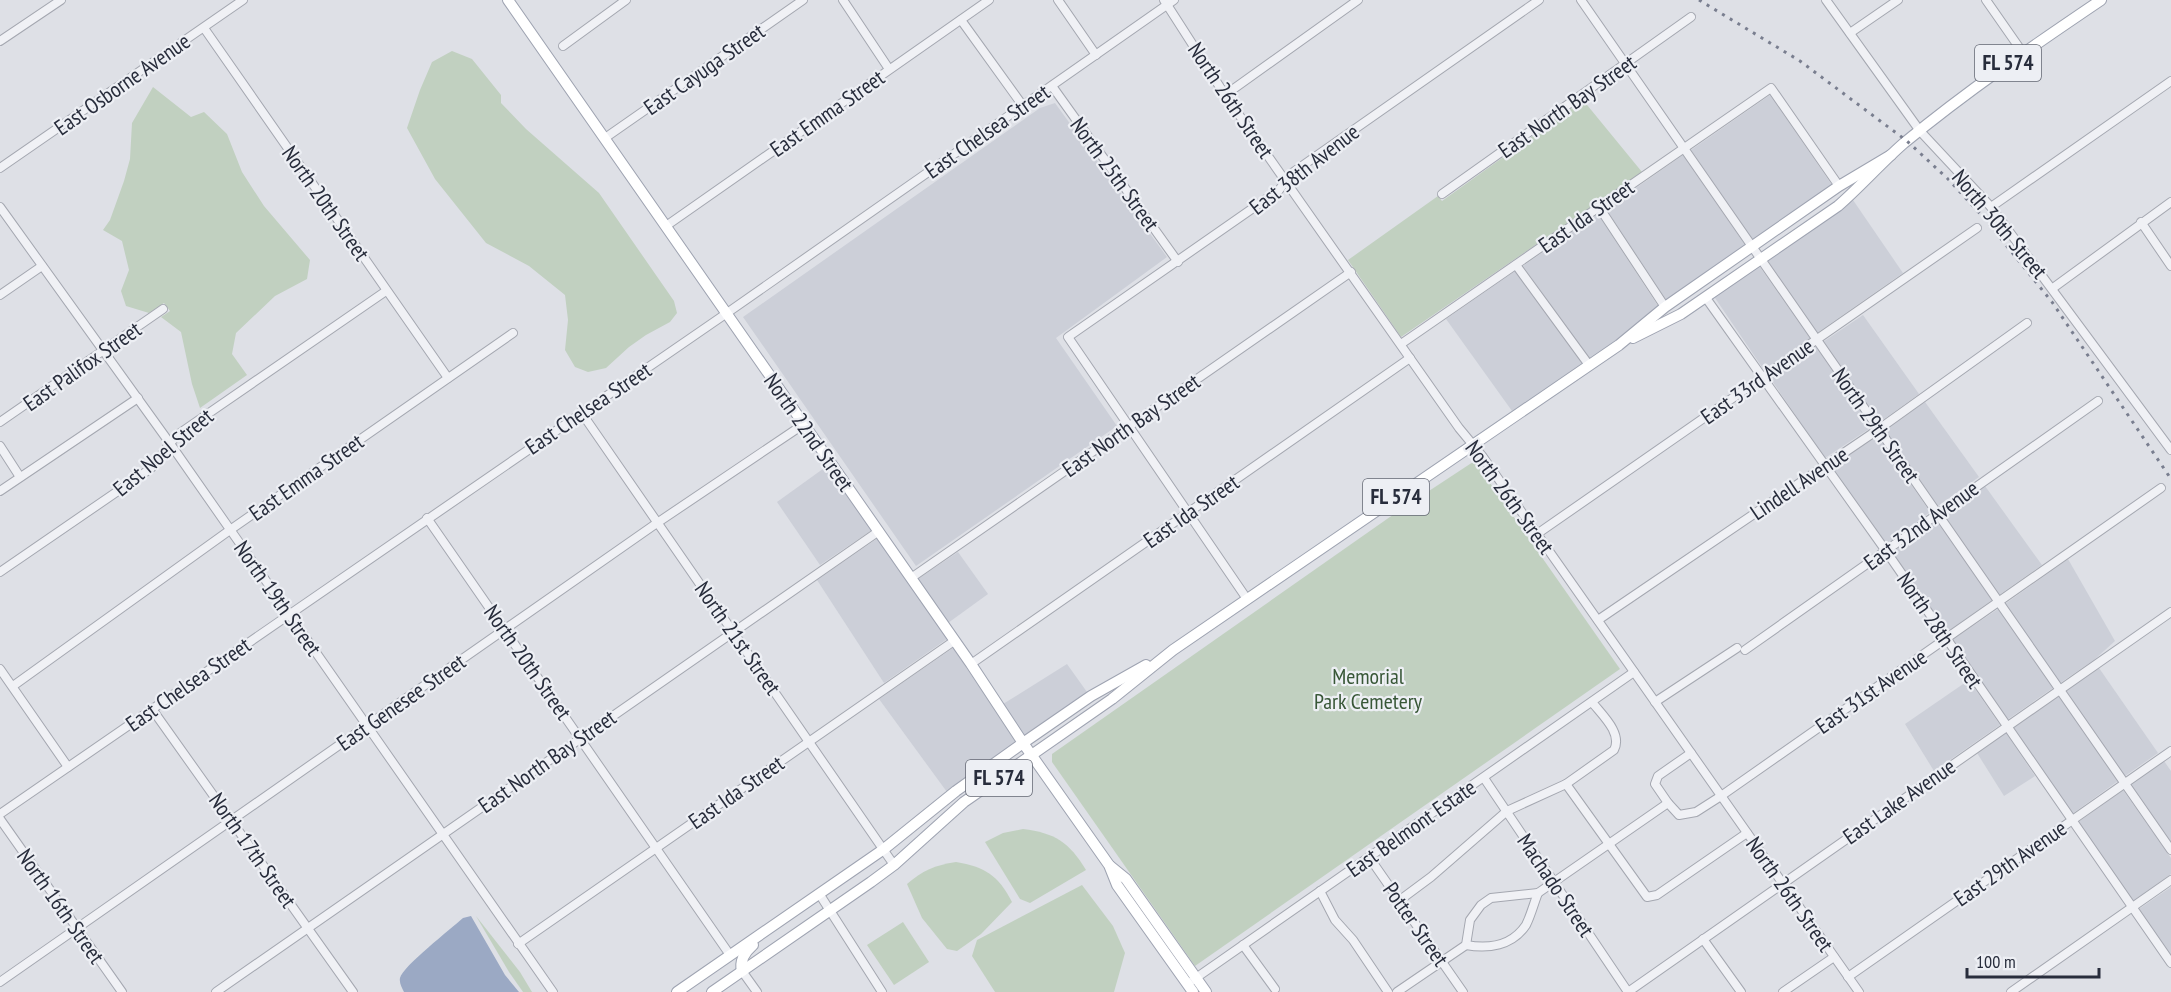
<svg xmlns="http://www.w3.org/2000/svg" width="2171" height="992" font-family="'PT Sans Narrow',sans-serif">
<rect width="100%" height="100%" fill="#dee0e6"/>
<!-- built -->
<g fill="#cccfd8">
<polygon points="1770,95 1832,185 1753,240 1691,150"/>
<polygon points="1055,103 1167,257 1056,338 1117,426 916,566 743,317 1040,108"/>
<polygon points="1683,155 1745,245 1666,300 1606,209"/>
<polygon points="1853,200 1903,273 1817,333 1768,261"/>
<polygon points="1598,214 1658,306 1616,340 1589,358 1523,266"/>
<polygon points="1760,267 1810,338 1764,370 1715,298"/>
<polygon points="1515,271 1582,363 1512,411 1446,319"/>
<polygon points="1863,315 1919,394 1880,422 1823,342"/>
<polygon points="1816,347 1872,427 1825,458 1770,378"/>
<polygon points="1925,402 1979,477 1938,506 1885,430"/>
<polygon points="1878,436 1930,512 1887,544 1831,467"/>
<polygon points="827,466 872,530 820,565 777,502"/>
<polygon points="1985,486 2042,565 1999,595 1944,515"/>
<polygon points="1936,520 1992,600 1947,632 1892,553"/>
<polygon points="878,538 947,639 884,683 817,580"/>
<polygon points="958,552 988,594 948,623 918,579"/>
<polygon points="2068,559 2115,641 2094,660 2060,683 2005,604"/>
<polygon points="1998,609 2053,688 2007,720 1952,640"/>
<polygon points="953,648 1016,741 947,792 879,699"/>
<polygon points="1067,664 1087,692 1023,736 1003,704"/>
<polygon points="2099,668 2158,753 2125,776 2066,691"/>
<polygon points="1969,680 2000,725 1934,771 1905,724"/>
<polygon points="2059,696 2118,781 2072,814 2013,728"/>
<polygon points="2006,733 2035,776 2004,796 1977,753"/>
<polygon points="2164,761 2171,771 2171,842 2131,784"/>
<polygon points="2123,790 2171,858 2171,874 2133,901 2078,822"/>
<polygon points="2171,887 2171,955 2139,909"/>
</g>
<!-- green -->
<g fill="#c1d0c0">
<polygon points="452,51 472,59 501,95 501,103 526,129 599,193 674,301 677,313 670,322 646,335 629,347 606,368 588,372 575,367 565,350 568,320 565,295 529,266 486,243 435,179 407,128 420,90 432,62"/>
<polygon points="153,87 191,117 204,112 227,134 242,172 264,206 310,260 307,279 275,296 236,333 232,354 247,375 200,408 192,384 181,332 161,317 170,311 164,303 149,313 126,306 121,291 129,270 122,241 103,230 110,220 124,181 130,159 132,123"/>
<polygon points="1583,100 1642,172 1401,337 1348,260 1438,196 1442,201"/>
<polygon points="1473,462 1476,463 1620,669 1195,966 1052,762 1052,754 1397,512"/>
<path d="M1023,829C1055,833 1069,842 1086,870L1030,903L1020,899L985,842L1003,833Z"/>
<path d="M956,862C985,867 998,875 1012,902L981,934L957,951L947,949L922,918L907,884C922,871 935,865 956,862Z"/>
<polygon points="1082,885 1113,926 1125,953 1114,992 995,992 972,956 977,940"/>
<polygon points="476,916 520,972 532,992 523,992 509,972"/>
<polygon points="903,922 929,962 894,985 867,945"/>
</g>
<!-- water -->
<path fill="#9ba9c4" d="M471,916L505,975L519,992H404C402,988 399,983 400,978C403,966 451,929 463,918Z"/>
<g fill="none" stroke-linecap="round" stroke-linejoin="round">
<!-- minor casing -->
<g stroke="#a4a7b0" stroke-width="10">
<g id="minor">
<polyline points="843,0 889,69"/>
<polyline points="1058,0 1096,55"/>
<polyline points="1164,0 1225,95 1459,428 1483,457 1859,992"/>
<polyline points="1581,0 2171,850"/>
<polyline points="1826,0 1920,131 1991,207 2171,450"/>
<polyline points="1986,0 2023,53"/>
<polyline points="961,20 1023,106"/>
<polyline points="204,28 448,378"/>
<polyline points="1850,33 1898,0"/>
<polyline points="0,41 61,0"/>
<polyline points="563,46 626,0"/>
<polyline points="1052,86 1178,262"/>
<polyline points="1225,95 1358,0"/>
<polyline points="605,138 803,0"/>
<polyline points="0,168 243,0"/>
<polyline points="1442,194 1691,17"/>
<polyline points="0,207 169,442 553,992"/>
<polyline points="1599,207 1665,307"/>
<polyline points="1991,207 2171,81"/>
<polyline points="2141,222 2171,266"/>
<polyline points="666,226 989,0"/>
<polyline points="1516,265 1589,365"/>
<polyline points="2053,288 2171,202"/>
<polyline points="0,295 42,266"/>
<polyline points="1706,298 1886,551 2171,963"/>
<polyline points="1401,344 1771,88 1839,186"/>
<polyline points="581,412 894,865"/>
<polyline points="0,422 163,309"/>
<polyline points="0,446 20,477"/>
<polyline points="0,491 138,398"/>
<polyline points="427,518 730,955"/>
<polyline points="1537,534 1977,228"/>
<path d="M0,572L150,469C162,458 167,443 180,433L386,291"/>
<polyline points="911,578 1351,272"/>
<polyline points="1247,599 1068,337 1279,190 1292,173 1539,0"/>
<polyline points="1598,620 1879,429 2027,323"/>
<polyline points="1745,650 2098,401"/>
<polyline points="971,664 1410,358"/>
<polyline points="0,669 68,767"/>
<polyline points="13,686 230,530 513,333"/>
<polyline points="1655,702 1737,648"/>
<polyline points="152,709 353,992"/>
<polyline points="1691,753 1658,776 1655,784 1668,803 1679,815 1696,812 1721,796 2161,488"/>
<polyline points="1484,778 1628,992"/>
<polyline points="1566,784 1647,897 1657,895 1747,833"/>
<polyline points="0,814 727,313 1174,0"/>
<polyline points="0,819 122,992"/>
<polyline points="1369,857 1463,992"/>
<polyline points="1320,891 1335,920 1353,940 1388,992"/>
<polyline points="820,895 882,992"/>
<path d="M1400,900L1431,877L1507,811L1566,784L1614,750C1623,733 1601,714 1592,702"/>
<polyline points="1703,939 1741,992"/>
<polyline points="518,944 954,641"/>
<polyline points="1243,945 1275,989"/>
<path d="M1466,945C1488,949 1512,946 1526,925C1531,915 1534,903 1538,893"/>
<polyline points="742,971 757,992"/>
<polyline points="1848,977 2171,751"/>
<polyline points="1193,980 1634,672"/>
<polyline points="0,982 657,523 804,424"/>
<polyline points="216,992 879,531"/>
<polyline points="1397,992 1466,945 1470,920 1481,905 1491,898 1538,893 1668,803"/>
<polyline points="1628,992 2171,612"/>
<polyline points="1783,992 1834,957"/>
<polyline points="2011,992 2171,880"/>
</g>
</g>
<!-- major casing -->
<g stroke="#9ea3b1" stroke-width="12">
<g id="major">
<polyline points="508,0 971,664 1023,743 1109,865 1117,885 1193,992"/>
<path d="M1633,338L1681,314L1838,206C1861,186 1881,163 1904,143C1967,91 2033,46 2101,0"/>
<polyline points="1110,866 1126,879 1206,992"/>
<path d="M742,971C739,960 745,952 753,945"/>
<polyline points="677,992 884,849 956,791 1023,743 1091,696 1146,665"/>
<polyline points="712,992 871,882 894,865 964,802 1112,699 1173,650 1619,345 1665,307 1839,186 1891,155"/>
</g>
</g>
<!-- minor -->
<use href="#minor" stroke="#f0f1f5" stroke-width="8"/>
<!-- major -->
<use href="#major" stroke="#fff" stroke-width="10"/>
<!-- rail -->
<polyline stroke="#797e8f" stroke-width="3" stroke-dasharray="3 6" stroke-linecap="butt" points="1699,0 1800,61 1907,141 1948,179 1985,219 2052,302 2171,479"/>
</g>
<g text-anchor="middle" stroke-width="4.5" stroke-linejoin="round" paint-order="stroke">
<!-- shield labels -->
<g fill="#edeff4" stroke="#636773" stroke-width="1.5">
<rect x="1975" y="45" width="66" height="36" rx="4.5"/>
<rect x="1363" y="479" width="66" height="36" rx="4.5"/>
<rect x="966" y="760" width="66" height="36" rx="4.5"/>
</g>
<g font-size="21" font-weight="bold" fill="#282d3c">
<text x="2008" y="70">FL 574</text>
<text x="1396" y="504">FL 574</text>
<text x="999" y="785">FL 574</text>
</g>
<!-- street labels -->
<g font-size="22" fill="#282d3c" stroke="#edeff4">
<text transform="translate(704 69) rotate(-35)" y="8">East Cayuga Street</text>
<text transform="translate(122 84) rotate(-35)" y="8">East Osborne Avenue</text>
<text transform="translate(1231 100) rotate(56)" y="8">North 26th Street</text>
<text transform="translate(1567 106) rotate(-35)" y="8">East North Bay Street</text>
<text transform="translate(827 113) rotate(-35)" y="8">East Emma Street</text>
<text transform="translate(987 131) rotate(-35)" y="8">East Chelsea Street</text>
<text transform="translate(1304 169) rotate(-38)" y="8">East 38th Avenue</text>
<text transform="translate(1115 174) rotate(54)" y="8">North 25th Street</text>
<text transform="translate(326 203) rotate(55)" y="8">North 20th Street</text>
<text transform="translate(1586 216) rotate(-35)" y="8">East Ida Street</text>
<text transform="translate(2000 224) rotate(50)" y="8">North 30th Street</text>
<text transform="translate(82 366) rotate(-35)" y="8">East Palifox Street</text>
<text transform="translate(1757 381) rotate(-35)" y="8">East 33rd Avenue</text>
<text transform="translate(588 408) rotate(-34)" y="8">East Chelsea Street</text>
<text transform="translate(1131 425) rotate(-35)" y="8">East North Bay Street</text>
<text transform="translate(1876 425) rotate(55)" y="8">North 29th Street</text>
<text transform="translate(809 432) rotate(55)" y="8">North 22nd Street</text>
<text transform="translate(163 452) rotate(-40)" y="8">East Noel Street</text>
<text transform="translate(306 477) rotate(-35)" y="8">East Emma Street</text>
<text transform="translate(1799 483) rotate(-34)" y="8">Lindell Avenue</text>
<text transform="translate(1510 497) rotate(54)" y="8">North 26th Street</text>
<text transform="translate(1191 511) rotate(-35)" y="8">East Ida Street</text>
<text transform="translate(1921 525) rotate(-36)" y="8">East 32nd Avenue</text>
<text transform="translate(278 598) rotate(55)" y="8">North 19th Street</text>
<text transform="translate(1940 630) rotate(56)" y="8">North 28th Street</text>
<text transform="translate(738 638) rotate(55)" y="8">North 21st Street</text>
<text transform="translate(528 662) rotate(55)" y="8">North 20th Street</text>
<text transform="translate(188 684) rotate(-35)" y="8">East Chelsea Street</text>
<text transform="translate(1871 691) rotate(-35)" y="8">East 31st Avenue</text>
<text transform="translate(401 702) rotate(-35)" y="8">East Genesee Street</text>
<text transform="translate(547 761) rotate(-35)" y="8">East North Bay Street</text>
<text transform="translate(736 792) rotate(-35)" y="8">East Ida Street</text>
<text transform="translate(1899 801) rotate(-35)" y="8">East Lake Avenue</text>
<text transform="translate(1411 828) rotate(-35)" y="8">East Belmont Estate</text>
<text transform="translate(253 850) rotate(55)" y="8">North 17th Street</text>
<text transform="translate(2010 863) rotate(-35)" y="8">East 29th Avenue</text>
<text transform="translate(1556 885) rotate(56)" y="8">Machado Street</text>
<text transform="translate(1790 894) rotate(55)" y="8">North 26th Street</text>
<text transform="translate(61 906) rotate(55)" y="8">North 16th Street</text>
<text transform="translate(1416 924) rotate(55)" y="8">Potter Street</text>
</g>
<!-- park labels -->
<g font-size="22" fill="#385737" stroke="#edeff4">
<text x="1368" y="684">Memorial<tspan x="1368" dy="25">Park Cemetery</tspan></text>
</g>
</g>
<!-- scale -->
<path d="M1967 968v9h132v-9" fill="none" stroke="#282d3c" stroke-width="3"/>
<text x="1976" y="968" font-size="18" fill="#282d3c" stroke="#edeff4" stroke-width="4.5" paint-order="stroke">100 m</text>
</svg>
